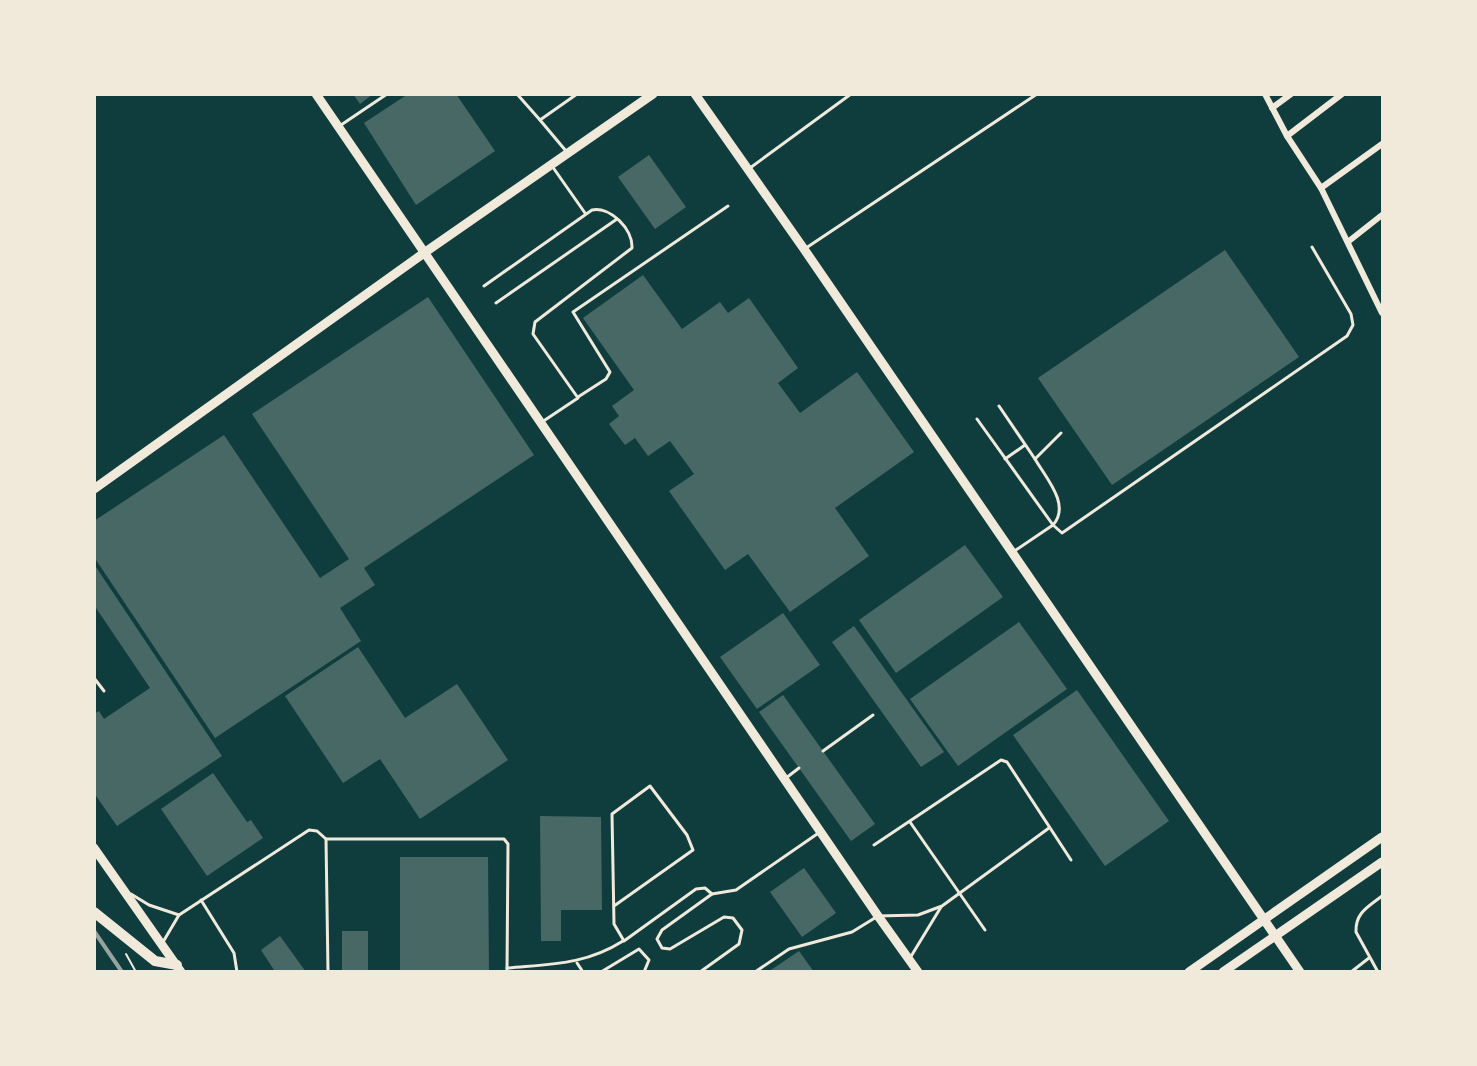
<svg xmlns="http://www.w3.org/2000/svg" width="1477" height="1066" font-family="'DM Sans',sans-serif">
<rect width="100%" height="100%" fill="#0f3d3e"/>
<!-- building -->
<g fill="#486865">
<polygon points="353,94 373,94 360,104"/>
<polygon points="408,94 456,94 495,151 416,205 364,123"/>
<polygon points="649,155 686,207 655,229 618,177"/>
<polygon points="1225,250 1299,357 1112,485 1038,378"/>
<polygon points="643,275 682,329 720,302 728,313 749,298 798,368 778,383 800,413 857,372 914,452 835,508 869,556 790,612 748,554 725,570 669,491 694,474 670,441 648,456 635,438 625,445 609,424 619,416 612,406 634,390 583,318"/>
<polygon points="428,297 534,455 364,568 375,585 340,608 361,641 215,738 94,557 94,521 224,435 320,578 349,559 252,414"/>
<polygon points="965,545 1003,597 896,673 859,620"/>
<polygon points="94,564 222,756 117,826 94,793 94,714 99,711 104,719 150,688 94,605"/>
<polygon points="783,613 820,665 757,709 720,657"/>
<polygon points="1019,622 1067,689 958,766 910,699"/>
<polygon points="854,626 944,752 921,767 832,642"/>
<polygon points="358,647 405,718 457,684 508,760 420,819 380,759 343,783 285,696"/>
<polygon points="1077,690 1169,821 1105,866 1013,735"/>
<polygon points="783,695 875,824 851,841 759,712"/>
<polygon points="213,773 247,822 251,820 263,838 207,876 161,809"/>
<polygon points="540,816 601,817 602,910 561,910 561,941 541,941"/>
<polygon points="400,857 488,857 489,972 400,972"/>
<polygon points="804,868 836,913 802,937 770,892"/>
<rect x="342" y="931" width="26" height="41"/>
<polygon points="280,936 306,972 272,972 274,970 261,950"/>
<polygon points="799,951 814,972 768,972"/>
</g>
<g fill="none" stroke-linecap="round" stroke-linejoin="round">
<!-- path -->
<polyline stroke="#f1e9da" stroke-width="2" points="126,954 136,972"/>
<!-- service -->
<g stroke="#f1e9da" stroke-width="3">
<polyline points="517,94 540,120 577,94"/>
<polyline points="540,120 566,151"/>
<polyline points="341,125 387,94"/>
<polyline points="552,166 585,213"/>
<polyline points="750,168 851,94"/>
<polyline points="806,248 1037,94"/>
<path d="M484,286L592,210C610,206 633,229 632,248L535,322L533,334L578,398L542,422"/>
<polyline points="496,303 617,219"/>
<polyline points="578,397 606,379 610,372 573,312 728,206"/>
<polyline points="999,406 1035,459"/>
<polyline points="977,419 1053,525 1013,552"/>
<path d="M1061,433L1035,459C1046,478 1071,505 1053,525L1062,533L1347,336L1353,325L1351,314L1312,247"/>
<polyline points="1005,459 1025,445"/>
<polyline points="94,678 104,691"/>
<polyline points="823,751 873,715"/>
<polyline points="786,778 799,768"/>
<polyline points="910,822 985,930"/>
<polyline points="326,839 328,972"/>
<polyline points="874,845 1001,760 1007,762 1071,860"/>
<polyline points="131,894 149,905 179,915"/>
<polyline points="712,894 736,890 820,832"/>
<polyline points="201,900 234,953 237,972"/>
<polyline points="614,906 693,850 687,835 650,786 612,814 614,924 624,941 696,889 705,888 712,894 662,930 657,939 662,948 670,949 724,917 733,918 742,930 739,944 700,972"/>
<polyline points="163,942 179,915 309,830 317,831 326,839 504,839 508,844 507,972"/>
<polyline points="910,958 941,907"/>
<polyline points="577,963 583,972"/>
<path d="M507,968C551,964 585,965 623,941"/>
<polyline points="601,972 639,949 649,960 644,972"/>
<polyline points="755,972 789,949 852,932 878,916 918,915 942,906 1049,828"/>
<polyline points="1351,972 1369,958"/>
<path d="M1378,972L1356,932C1355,913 1368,907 1382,896"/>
</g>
<!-- minor -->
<g stroke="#f1e9da" stroke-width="6">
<polyline points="1265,94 1287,136 1321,188 1382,313"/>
<polyline points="1272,108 1291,94"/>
<polyline points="1287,136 1342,94"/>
<polyline points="1321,188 1382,144"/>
<polyline points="1349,241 1382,215"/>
</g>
<!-- secondary -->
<g stroke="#f1e9da" stroke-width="9">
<polyline points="316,94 878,916 918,972"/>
<polyline points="695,94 804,249 1300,972"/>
<polyline points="94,489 424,253 653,94"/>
<polyline points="94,848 181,972"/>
<polyline points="1189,972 1382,837"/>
<polyline points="1223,972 1382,862"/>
</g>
<!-- trunk -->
<polyline stroke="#f1e9da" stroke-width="10" points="94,912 155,961 177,965"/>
<!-- rail -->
<polyline stroke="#97a49c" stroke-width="4" points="94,931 122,972"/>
</g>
<!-- border -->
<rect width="1477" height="1066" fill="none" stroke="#f1e9da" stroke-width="192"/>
</svg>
